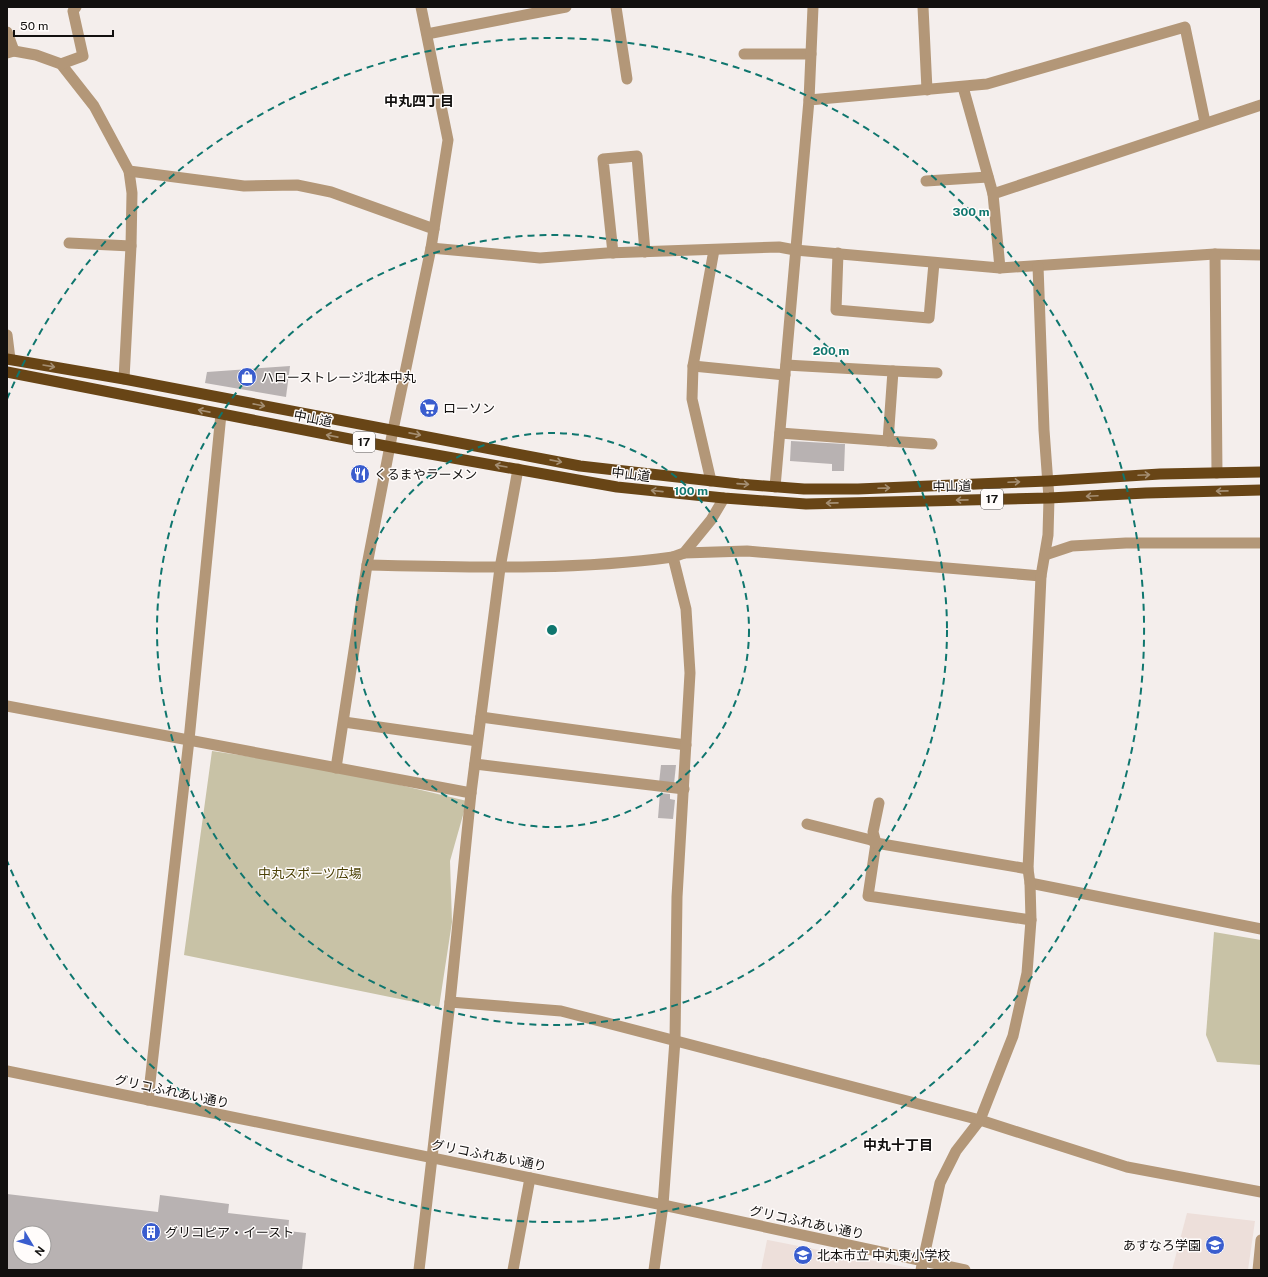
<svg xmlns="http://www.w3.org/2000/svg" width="1268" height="1277" font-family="'Public Sans','Noto Sans JP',sans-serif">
<rect width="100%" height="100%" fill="#f4eeec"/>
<!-- built -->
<g fill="#eddfda">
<polygon points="1187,1213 1255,1221 1248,1270 1172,1270"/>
<polygon points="767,1240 768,1240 915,1269 761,1270"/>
</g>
<!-- green -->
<g fill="#c8c2a6">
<polygon points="212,751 329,768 467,801 450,861 452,922 439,1007 184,955"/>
<polygon points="1214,932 1261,940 1261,1065 1217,1062 1206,1035"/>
</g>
<!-- building -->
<g fill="#b8b2b2" fill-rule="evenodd">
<polygon points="290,366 286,397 205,383 207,372"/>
<polygon points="791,441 845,444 844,471 832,471 832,464 790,461"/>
<polygon points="661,765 676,765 674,784 659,783"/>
<polygon points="660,793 670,794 670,799 675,800 673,819 658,818"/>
<path d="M7,1194L158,1212L160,1195L229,1204L228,1213L289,1220L288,1231L306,1233L302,1270H7ZM20,1233H44V1257H20Z"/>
</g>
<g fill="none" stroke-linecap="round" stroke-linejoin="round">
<!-- minor -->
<g stroke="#b39778" stroke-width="11">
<polyline points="616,7 627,79"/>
<polyline points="923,7 927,90"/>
<polyline points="7,32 14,51"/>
<polyline points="427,34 566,7"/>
<polyline points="7,53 14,51 36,55 61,64 94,106 129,171 132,193 131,246 124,379"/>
<polyline points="744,54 811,54"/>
<polyline points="61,64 83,56 73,11 76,7"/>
<polyline points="963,87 993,194"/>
<polyline points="809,100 813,7"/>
<polyline points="129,171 244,186 297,185 331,192 434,229"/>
<polyline points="926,181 988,177"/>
<polyline points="69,243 131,246"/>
<polyline points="431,248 540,258 607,253 779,247 795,250 1000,268 1215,254 1261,255"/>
<polyline points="613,253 603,159 637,156 645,252"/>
<polyline points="838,253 836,310 929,318 934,263"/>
<polyline points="1215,254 1217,473"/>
<polyline points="1000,268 993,194 1261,105"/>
<polyline points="7,335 10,359"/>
<polyline points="693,366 785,375"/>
<polyline points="893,371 937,373"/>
<polyline points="780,433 888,441 893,371 786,365"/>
<polyline points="888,441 932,444"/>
<polyline points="711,481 692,399 693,366 714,250"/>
<polyline points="775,487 809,100 987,84 1185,27 1205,122"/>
<polyline points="684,553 747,551 1041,576 1048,535 1049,498 1044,430 1038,266"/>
<polyline points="1045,555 1072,546 1126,543 1261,543"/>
<path d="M367,565C469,567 572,571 673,557"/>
<polyline points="7,706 471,793"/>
<polyline points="481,717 686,745"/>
<polyline points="344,722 477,741"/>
<polyline points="475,764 684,789"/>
<polyline points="336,768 367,565 393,430"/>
<polyline points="879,803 873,832 876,843 868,896 1031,920"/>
<polyline points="807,824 871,840 876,843 1028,869"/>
<polyline points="1030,883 1261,929"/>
<polyline points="450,1002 561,1011 980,1120 1127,1167 1261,1192"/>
<polyline points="148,1100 189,740 221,414"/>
<polyline points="419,1270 450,1002 471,793 500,568 518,469"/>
<polyline points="513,1270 530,1178"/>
<polyline points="654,1270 663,1205 675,1040 677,897 690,673 686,609 673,557 684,553 711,520 724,498"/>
<polyline points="921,1270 940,1183 956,1151 980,1120 1013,1036 1027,973 1031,920 1030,883 1028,869 1041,576"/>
</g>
<!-- tertiary -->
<g stroke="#b39778" stroke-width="11">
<polyline points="393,430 431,248 448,140 421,7"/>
<polyline points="7,1071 663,1205 965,1270"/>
<polyline points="1258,1270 1261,1240"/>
</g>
<!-- trunk -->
<g stroke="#684516" stroke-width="11">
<polyline points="7,359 124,379 580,466 739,484 804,489 858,489 1048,481 1160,474 1261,472"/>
<polyline points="7,372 391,447 617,487 724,498 806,504 1049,498 1146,493 1261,490"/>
</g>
</g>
<!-- one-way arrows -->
<defs><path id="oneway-shaft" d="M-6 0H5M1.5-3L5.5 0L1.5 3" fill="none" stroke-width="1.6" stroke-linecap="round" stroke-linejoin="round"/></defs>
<g stroke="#a48e72">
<use href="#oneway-shaft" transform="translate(49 366) rotate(10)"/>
<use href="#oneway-shaft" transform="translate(259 405) rotate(11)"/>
<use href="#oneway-shaft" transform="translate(204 411) rotate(-169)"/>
<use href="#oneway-shaft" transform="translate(415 434) rotate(11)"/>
<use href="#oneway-shaft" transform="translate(332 436) rotate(-169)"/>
<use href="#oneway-shaft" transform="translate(556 461) rotate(11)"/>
<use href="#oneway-shaft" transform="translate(501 466) rotate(-170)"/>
<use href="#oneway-shaft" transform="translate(1144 475) rotate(-3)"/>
<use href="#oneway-shaft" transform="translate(1014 482) rotate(-2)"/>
<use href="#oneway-shaft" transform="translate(743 484) rotate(4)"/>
<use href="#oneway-shaft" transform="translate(884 488) rotate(-2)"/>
<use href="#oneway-shaft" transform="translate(657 491) rotate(-174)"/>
<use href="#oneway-shaft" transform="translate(1222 491) rotate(179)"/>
<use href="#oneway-shaft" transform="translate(1092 496) rotate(177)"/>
<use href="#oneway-shaft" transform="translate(962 500) rotate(179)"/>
<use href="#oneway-shaft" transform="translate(832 503) rotate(179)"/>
</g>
<!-- distance rings -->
<g fill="none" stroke="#0f766e" stroke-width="2" stroke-dasharray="7 5">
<circle cx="552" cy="630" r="197"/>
<circle cx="552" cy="630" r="395"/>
<path d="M7 399A592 592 0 1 1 7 861"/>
</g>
<!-- icons -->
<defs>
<g id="shop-disc" transform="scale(1)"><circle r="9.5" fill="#3a5dce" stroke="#fffcfb"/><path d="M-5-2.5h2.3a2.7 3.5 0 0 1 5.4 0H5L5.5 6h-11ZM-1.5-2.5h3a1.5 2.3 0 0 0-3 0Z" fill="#fff"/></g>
<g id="supermarket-disc" transform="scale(1)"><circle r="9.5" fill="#3a5dce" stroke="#fffcfb"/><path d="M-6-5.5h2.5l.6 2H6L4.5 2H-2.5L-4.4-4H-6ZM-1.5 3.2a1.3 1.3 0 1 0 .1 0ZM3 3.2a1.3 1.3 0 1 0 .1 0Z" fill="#fff"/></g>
<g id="restaurant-disc" transform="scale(1)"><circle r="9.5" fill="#3a5dce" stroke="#fffcfb"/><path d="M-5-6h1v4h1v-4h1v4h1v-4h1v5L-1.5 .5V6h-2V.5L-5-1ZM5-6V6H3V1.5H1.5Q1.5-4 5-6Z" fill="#fff"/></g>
<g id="building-disc" transform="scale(1)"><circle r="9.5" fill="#3a5dce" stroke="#fffcfb"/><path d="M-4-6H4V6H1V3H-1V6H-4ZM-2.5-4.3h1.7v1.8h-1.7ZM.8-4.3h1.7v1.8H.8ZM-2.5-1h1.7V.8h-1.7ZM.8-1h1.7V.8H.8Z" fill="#fff"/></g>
<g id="school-disc" transform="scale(1)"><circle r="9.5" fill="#3a5dce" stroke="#fffcfb"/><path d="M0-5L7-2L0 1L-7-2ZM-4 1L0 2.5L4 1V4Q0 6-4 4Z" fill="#fff"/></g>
</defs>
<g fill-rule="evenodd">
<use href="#shop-disc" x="247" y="377"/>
<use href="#supermarket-disc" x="429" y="408"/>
<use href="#restaurant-disc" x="360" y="474"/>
<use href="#building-disc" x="151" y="1232"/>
<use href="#school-disc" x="1215" y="1245"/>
<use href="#school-disc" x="803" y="1255"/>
</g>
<g text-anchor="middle" stroke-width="3" stroke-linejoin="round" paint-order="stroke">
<!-- shield labels -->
<g fill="#fffcfb" stroke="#595756" stroke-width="1">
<rect x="353" y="432" width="22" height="20" rx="3"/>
<rect x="981" y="489" width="22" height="20" rx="3"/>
</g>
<g font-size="12" font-weight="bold" fill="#12100f">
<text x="364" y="446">17</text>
<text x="992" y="503">17</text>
</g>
<!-- poi labels -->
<g font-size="13" fill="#12100f" stroke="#fffcfb" text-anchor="start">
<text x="261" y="382">ハローストレージ北本中丸</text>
<text x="443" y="413">ローソン</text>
<text x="374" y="479">くるまやラーメン</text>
<text x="165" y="1237">グリコピア・イースト</text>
<text x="1201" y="1250" text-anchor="end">あすなろ学園</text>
<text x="817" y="1260">北本市立 中丸東小学校</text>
</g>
<!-- street labels -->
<g font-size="13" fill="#12100f" stroke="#fffcfb">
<text transform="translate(313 418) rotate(11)" y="5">中山道</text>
<text transform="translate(631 474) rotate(7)" y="5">中山道</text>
<text transform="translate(952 486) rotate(-1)" y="5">中山道</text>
<text transform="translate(172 1091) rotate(12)" y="5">グリコふれあい通り</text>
<text transform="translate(489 1155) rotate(11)" y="5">グリコふれあい通り</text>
<text transform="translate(807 1222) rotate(12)" y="5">グリコふれあい通り</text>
</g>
<!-- park labels -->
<g font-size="13" fill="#4c4106" stroke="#fffcfb">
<text x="310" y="878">中丸スポーツ広場</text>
</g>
<!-- neighbourhood labels -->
<g font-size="14" font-weight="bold" fill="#12100f" stroke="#fffcfb">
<text x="419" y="106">中丸四丁目</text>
<text x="898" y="1150">中丸十丁目</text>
</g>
</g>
<circle cx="552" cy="630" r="6" fill="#0f766e" stroke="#fffcfb" stroke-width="2"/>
<g font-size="12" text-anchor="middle" font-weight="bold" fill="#0f766e" stroke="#fffcfb" stroke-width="3" stroke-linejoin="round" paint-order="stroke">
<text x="971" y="216">300 m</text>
<text x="831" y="355">200 m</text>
<text x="691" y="495">100 m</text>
</g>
<!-- border -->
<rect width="1268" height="1277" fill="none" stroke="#12100f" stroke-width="16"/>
<!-- north arrow -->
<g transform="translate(32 1245) rotate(128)"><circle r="19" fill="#fffcfb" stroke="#a09e9d"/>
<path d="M0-3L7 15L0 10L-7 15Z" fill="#3a5dce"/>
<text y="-6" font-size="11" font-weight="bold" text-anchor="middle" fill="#12100f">N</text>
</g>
<!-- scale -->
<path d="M14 30v6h99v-6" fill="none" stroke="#12100f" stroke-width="2"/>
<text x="20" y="30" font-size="12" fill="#12100f" stroke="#fffcfb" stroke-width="3" paint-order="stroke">50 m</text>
</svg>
